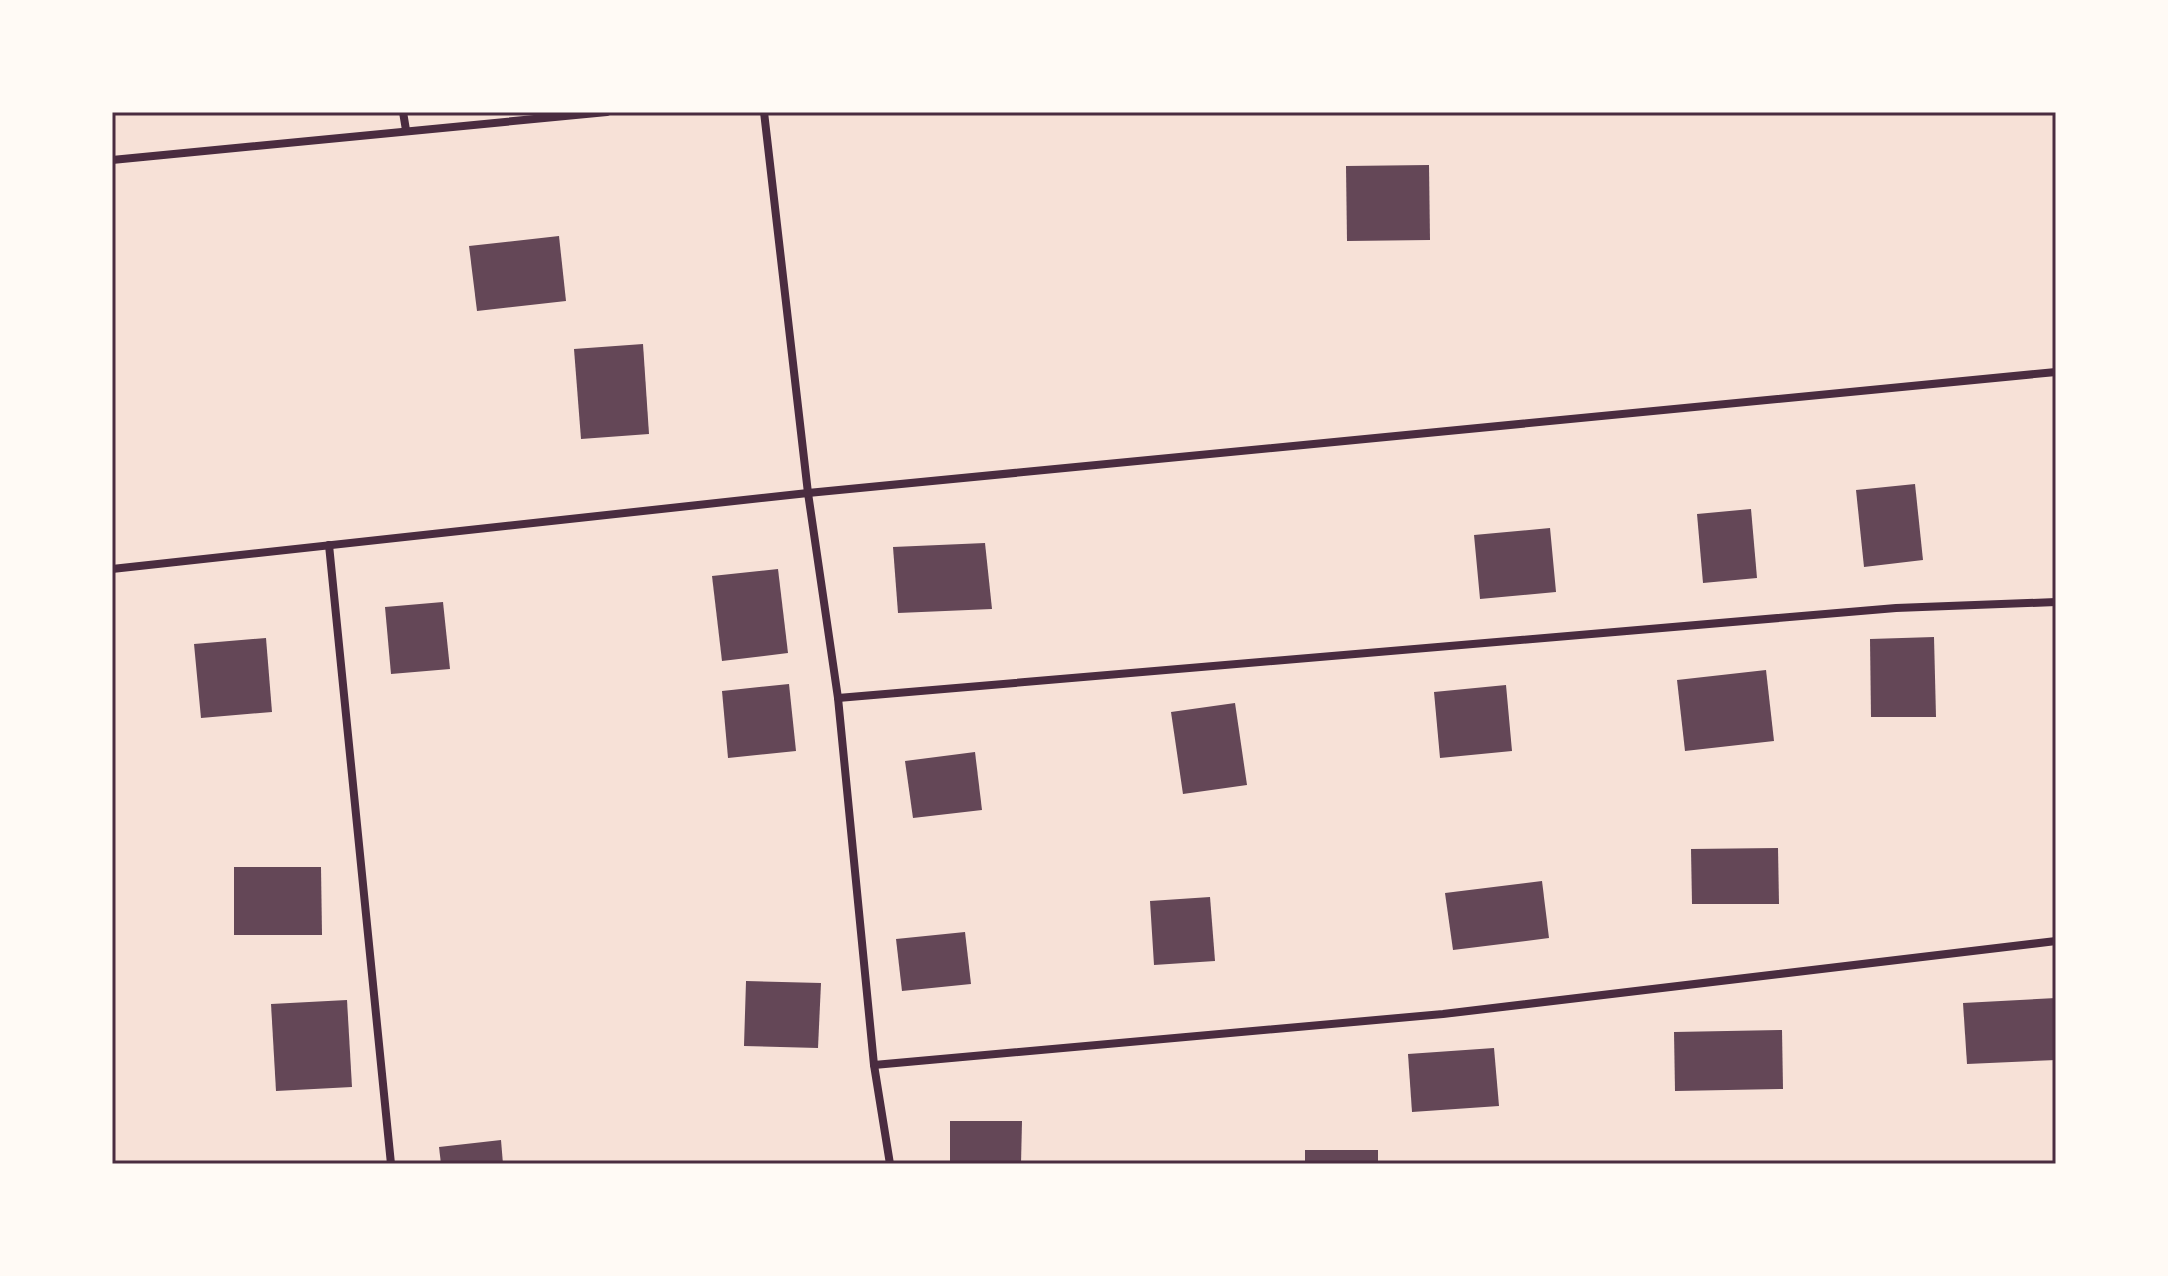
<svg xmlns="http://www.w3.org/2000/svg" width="2168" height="1276" font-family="'Noto Sans',sans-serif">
<rect width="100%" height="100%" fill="#f7e1d7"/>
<!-- building -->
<g fill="#644757">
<polygon points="1429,165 1430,240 1347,241 1346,166"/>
<polygon points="559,236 566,301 477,311 469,246"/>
<polygon points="643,344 649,434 581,439 574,349"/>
<polygon points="1915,484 1923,560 1864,567 1856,490"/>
<polygon points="1751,509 1757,578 1703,583 1697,514"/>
<polygon points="1550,528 1556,592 1480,599 1474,535"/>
<polygon points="985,543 992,609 898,613 893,547"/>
<polygon points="778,569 788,653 722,661 712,576"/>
<polygon points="443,602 450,669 391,674 385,607"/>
<polygon points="1934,637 1936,717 1871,717 1870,639"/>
<polygon points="266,638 272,712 201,718 194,644"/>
<polygon points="1766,670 1774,741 1685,751 1677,680"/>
<polygon points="789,684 796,751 728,758 722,691"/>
<polygon points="1506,685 1512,751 1440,758 1434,692"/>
<polygon points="1235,703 1247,785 1183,794 1171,712"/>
<polygon points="975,752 982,810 913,818 905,761"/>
<polygon points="1778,848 1779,904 1692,904 1691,849"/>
<polygon points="234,867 321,867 322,935 234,935"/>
<polygon points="1542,881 1549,938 1453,950 1445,893"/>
<polygon points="1210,897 1215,961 1154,965 1150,901"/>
<polygon points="965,932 971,984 902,991 896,939"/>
<polygon points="746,981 821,983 818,1048 744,1046"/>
<polygon points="2056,998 2056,1060 1967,1064 1963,1003"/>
<polygon points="347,1000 352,1087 276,1091 271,1004"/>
<polygon points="1782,1030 1783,1089 1675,1091 1674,1032"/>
<polygon points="1494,1048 1499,1106 1412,1112 1408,1054"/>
<polygon points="950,1121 1022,1121 1021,1164 950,1164"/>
<polygon points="501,1140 503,1164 441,1164 439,1147"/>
<rect x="1305" y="1150" width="73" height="14"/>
</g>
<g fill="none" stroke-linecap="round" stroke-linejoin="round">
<!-- minor -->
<g stroke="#4a2c40" stroke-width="8">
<polyline points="403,112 406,130"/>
<polyline points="764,112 808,493 838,698 874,1065 890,1164"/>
<polyline points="112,160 607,112"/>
<polyline points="329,545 391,1164"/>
<polyline points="112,569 808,493 2056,372"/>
<polyline points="838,698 1896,608 2056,602"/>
<polyline points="874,1065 1443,1014 2056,941"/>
</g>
</g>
<!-- border -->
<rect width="2168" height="1276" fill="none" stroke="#fffaf5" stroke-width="228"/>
<rect x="114" y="114" width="1940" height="1048" fill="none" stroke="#4a2c40" stroke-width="3"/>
</svg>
